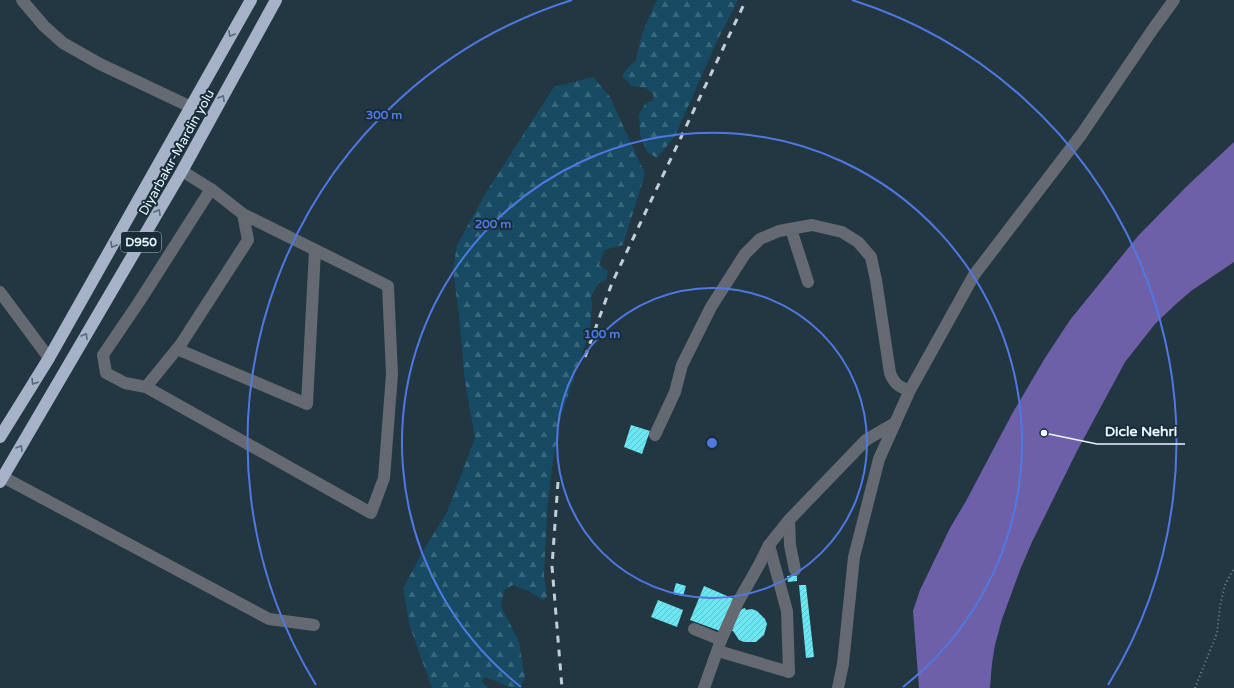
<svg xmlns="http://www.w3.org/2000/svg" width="1234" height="688" font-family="'Varela Round',sans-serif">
<defs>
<pattern id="forest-firs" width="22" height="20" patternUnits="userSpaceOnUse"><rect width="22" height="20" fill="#164b63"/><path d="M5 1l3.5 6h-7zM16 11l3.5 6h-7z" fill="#38667a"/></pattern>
<pattern id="building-hatch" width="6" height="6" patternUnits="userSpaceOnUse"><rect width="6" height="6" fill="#6ae7f3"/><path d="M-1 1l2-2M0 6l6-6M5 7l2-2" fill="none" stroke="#61c0c9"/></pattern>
</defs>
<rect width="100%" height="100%" fill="#223742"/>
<!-- forest -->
<g fill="url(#forest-firs)">
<path d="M657,0H738L718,39L675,136L657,158L647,152L640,134L639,115L645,104L653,100L654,95L646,88L632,86L622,76L628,67L636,61C639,39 647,20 657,0Z"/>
<path d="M593,77L610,97L645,174L623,245L604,250L599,265L608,271L606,280L598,283L591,297L592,306L590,330L561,416L552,467L547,512L544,576L547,597L543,600L530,592L513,585L504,590L501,606L519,642L522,660L525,677L520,688C505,688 498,680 484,677L482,682L488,688H432L410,627L403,589L420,556L447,512L475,438L465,382L459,315L453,270L457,245L487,191L554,87Z"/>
</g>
<!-- water -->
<polygon fill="#6d60a9" points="1234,142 1234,262 1191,291 1176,304 1155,324 1125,362 1076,453 1032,542 1020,570 1002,619 995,645 992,663 990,688 919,688 913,611 920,590 950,528 966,501 1012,414 1045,358 1070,320 1100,283 1138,236 1186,187"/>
<!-- building -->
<g fill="url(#building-hatch)">
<polygon points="631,425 650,431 642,454 624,447"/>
<polygon points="797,575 797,581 788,582 787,576"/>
<polygon points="676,583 686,586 683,596 673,594"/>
<polygon points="799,585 806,585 814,657 806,658"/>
<polygon points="704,586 734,599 720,631 690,620"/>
<polygon points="658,600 683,610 677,627 651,617"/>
<polygon points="745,608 746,610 752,609 757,611 765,619 767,624 764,635 756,642 744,642 739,640 733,631 732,631 737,615 742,609"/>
</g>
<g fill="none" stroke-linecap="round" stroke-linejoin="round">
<!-- path -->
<polyline stroke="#758690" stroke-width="2" stroke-dasharray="1 3" stroke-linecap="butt" points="1195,688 1217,633 1220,606 1225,585 1234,568"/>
<!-- minor -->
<g stroke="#646972" stroke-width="12">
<polyline points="22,0 44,26 63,43 100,64 191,107"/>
<polyline points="182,171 211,189 243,214 388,286 392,374 384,478 371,513 146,387 181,344 248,240 243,214"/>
<polyline points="791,229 808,282"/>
<polyline points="0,292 49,358"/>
<polyline points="177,349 307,404 315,250"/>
<polyline points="146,387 125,383 106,373 103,355 139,302 211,189"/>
<path d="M655,435L675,392L682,365L711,307L745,254L760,239L779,231L812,225L842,232L858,242L871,257L876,280L890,373C894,383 899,388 910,390"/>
<polyline points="3,477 269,619 314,625"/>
<polyline points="789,520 790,545 795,570"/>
<polyline points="694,629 721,640"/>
<polyline points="718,651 789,672 787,611 769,545"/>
<polyline points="704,688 721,640 738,602 759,565 769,545 789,520 866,440 895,423"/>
<polyline points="838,688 843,664 854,557 879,459 910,390 974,275 1081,135 1153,29 1174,0"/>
</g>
<!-- highway -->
<g stroke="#a6b2c7" stroke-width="12">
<polyline points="0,437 49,358 251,0"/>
<polyline points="0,482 182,171 276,0"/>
</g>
<!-- rail -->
<g stroke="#c0ced6" stroke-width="3" stroke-dasharray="7 7" stroke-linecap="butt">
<polyline points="585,357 612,283 746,0"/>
<polyline points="558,482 552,566 562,688"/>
</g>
</g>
<!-- one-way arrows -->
<defs><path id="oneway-chevron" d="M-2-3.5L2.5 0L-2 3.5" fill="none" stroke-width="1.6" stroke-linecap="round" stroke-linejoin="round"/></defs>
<g stroke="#586978">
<use href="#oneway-chevron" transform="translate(231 34) rotate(119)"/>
<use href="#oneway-chevron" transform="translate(222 98) rotate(-61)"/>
<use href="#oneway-chevron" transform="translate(158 212) rotate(-60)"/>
<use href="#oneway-chevron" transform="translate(113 245) rotate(119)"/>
<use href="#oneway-chevron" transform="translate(85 336) rotate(-60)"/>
<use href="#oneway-chevron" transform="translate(34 382) rotate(122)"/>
<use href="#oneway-chevron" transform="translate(20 448) rotate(-60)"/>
</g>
<!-- distance rings -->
<g fill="none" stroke="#5078e2" stroke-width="2">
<circle cx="712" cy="443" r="155"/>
<path d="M521 687A310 310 0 1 1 903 687"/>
<path d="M316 685A464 464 0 0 1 572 0M852 0A464 464 0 0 1 1108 685"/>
</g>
<g text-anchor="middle" stroke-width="4" stroke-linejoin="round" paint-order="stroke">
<!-- shield labels -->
<rect fill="#182d38" stroke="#abbac3" stroke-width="1" x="121" y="232" width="40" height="20" rx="3"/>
<g font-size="12" font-weight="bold" fill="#eaf7fe">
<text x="141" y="246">D950</text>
</g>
<!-- street labels -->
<g font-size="13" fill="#eaf7fe" stroke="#182d38">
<text transform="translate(176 152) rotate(-61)" y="5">Diyarbakır-Mardin yolu</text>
</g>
</g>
<circle cx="712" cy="443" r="6" fill="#5078e2" stroke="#182d38" stroke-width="2"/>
<g font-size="12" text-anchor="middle" font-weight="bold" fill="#5078e2" stroke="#182d38" stroke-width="4" stroke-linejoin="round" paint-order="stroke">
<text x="384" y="119">300 m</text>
<text x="493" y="228">200 m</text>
<text x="602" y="338">100 m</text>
</g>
<!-- callouts -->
<path fill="none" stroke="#eaf7fe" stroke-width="1.5" d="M1044 433L1097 444H1185"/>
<circle fill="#eaf7fe" stroke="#182d38" stroke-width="1.5" cx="1044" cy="433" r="4"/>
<g font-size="14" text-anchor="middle" font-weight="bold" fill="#eaf7fe" stroke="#182d38" stroke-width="4" stroke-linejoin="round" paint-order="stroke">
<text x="1141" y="436">Dicle Nehri</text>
</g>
</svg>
